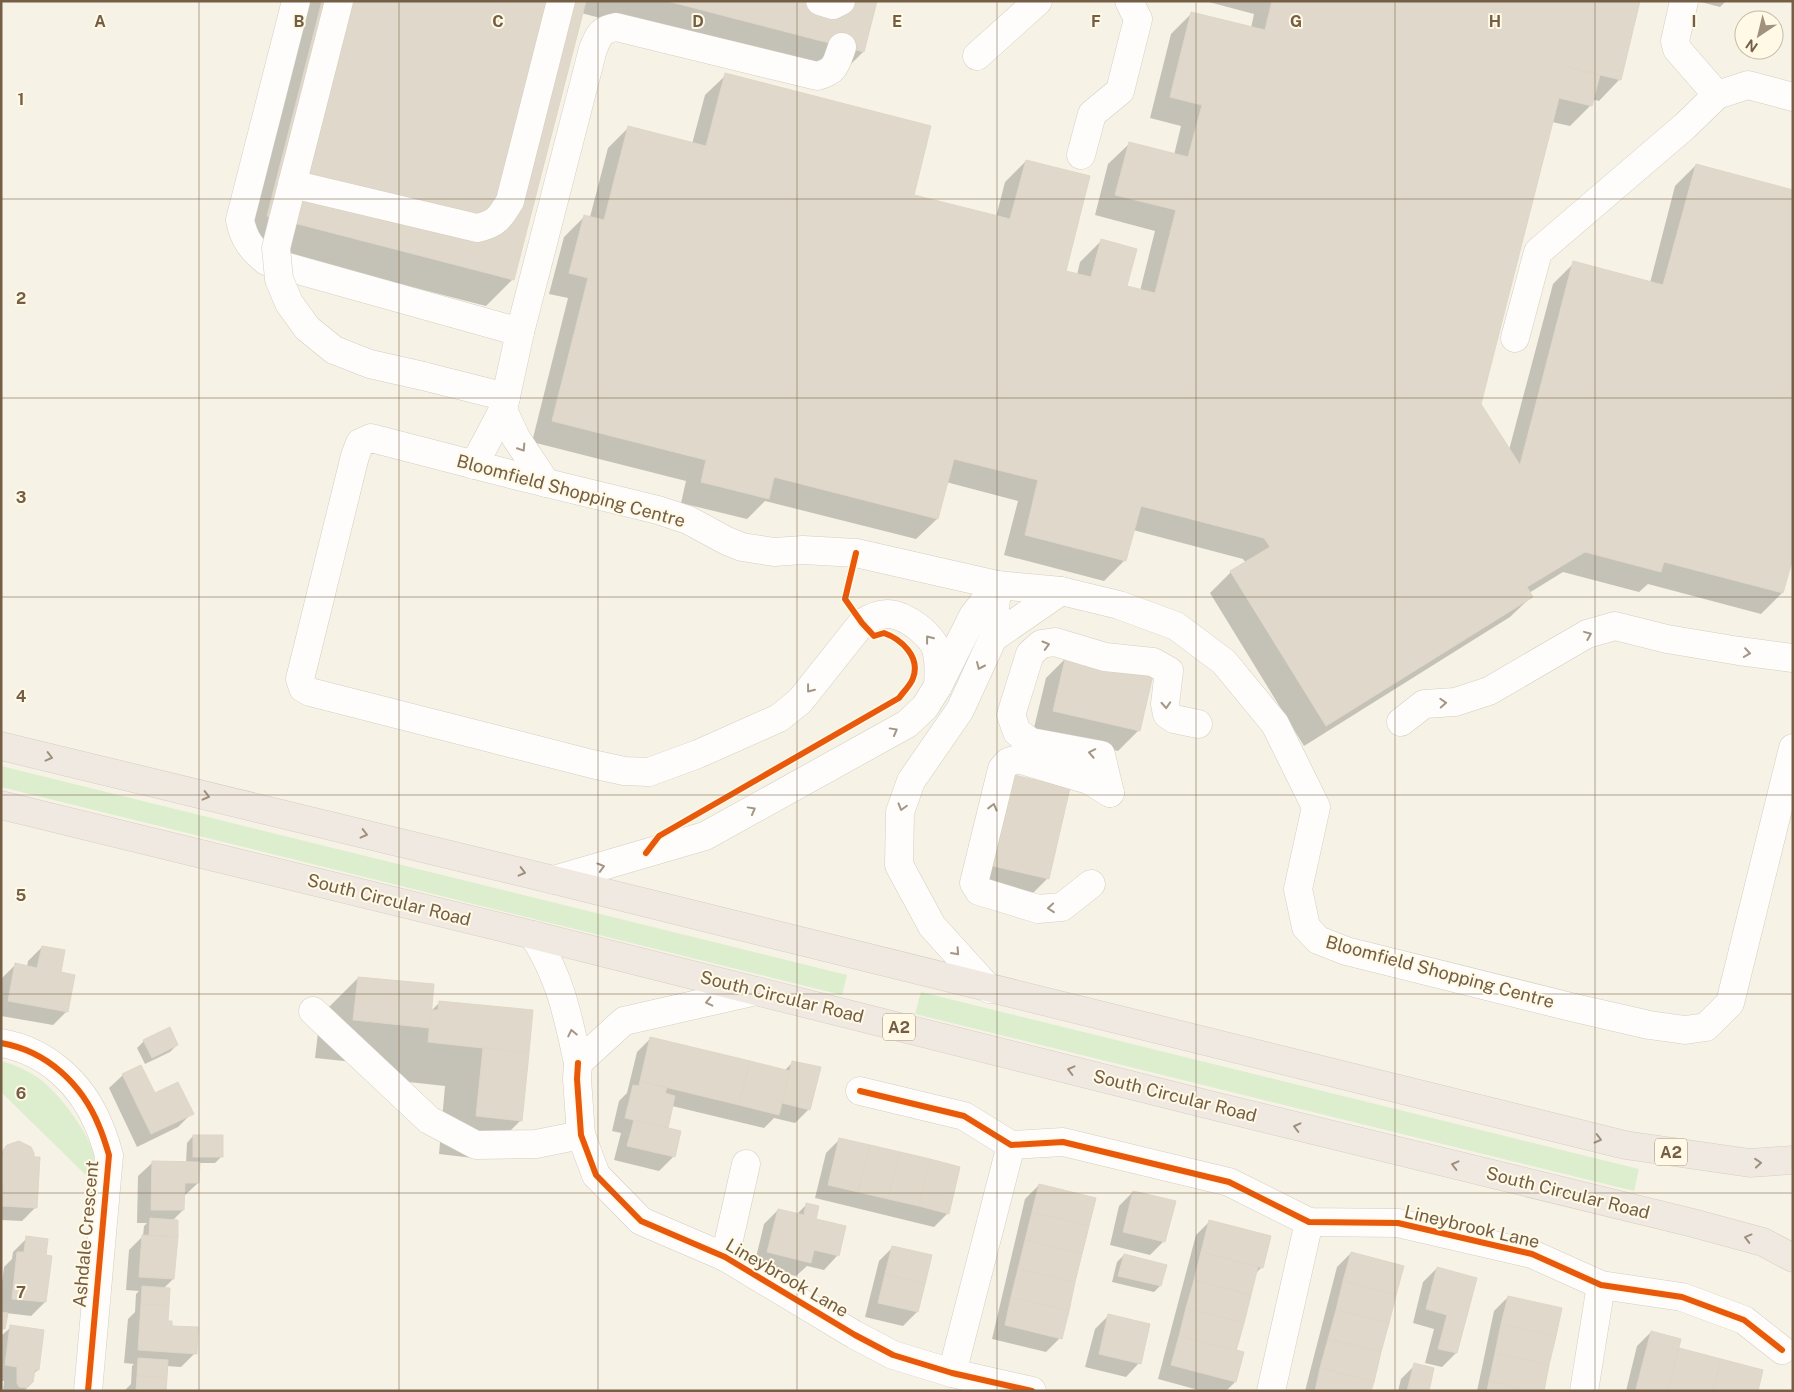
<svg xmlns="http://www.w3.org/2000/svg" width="1794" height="1392" font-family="'Public Sans',sans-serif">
<rect width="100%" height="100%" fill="#f6f2e5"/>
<!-- green -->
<g fill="#dceece">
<polygon points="1,766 847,975 842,995 1,787"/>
<polygon points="921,992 1639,1169 1634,1191 915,1014"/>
<path d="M1,1061C12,1064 27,1070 37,1077C58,1091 96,1140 96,1167C96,1172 94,1177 93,1182L1,1092Z"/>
</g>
<!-- shadow -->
<g fill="#0003">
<polygon points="303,1 876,1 863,52 836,79 581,13 513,279 486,306 241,243"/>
<polygon points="1205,1 1639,1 1619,80 1599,101 1592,99 1591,105 1570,126 1552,122 1480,405 1509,450 1553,284 1574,263 1650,283 1675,186 1696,165 1782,593 1761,614 1648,584 1639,592 1563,572 1529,593 1531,597 1510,617 1304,746 1210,593 1231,572 1246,563 1243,559 1133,530 1125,560 1104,581 1004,555 1018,501 946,482 937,519 916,539 765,501 747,519 681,503 686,481 532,442 568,298 549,294 564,237 585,216 590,217 608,148 629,127 692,144 705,95 726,75 912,195 996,217 1005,182 1026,161 1064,272 1077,275 1080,262 1101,241 1126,287 1140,291 1155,231 1095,215 1108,164 1129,144 1174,155 1181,126 1150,118 1171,34 1192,13 1251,28 1254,14"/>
<polygon points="1697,1 1726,1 1720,7"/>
<polygon points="1067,657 1139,730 1118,751 1033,732 1046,678"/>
<polygon points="993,797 1048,878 1027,899 972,887"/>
<polygon points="42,947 59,973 67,1011 53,1025 1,1016 1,979 15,965 27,967 28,961"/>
<polygon points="358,978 430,1012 440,1002 532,1011 521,1120 482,1159 439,1154 445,1086 390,1080 392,1066 315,1058 320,1016"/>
<polygon points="651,1038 784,1071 793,1062 809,1109 795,1123 774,1118 764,1128 672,1106 666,1128 679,1132 673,1157 659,1171 614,1160 621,1133 612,1131 619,1101 627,1093 637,1052"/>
<polygon points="144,1041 177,1045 170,1052 145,1064 137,1048"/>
<polygon points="123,1075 154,1094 192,1113 178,1127 137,1147 109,1088"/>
<polygon points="193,1136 222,1156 215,1163 198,1163 198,1183 183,1197 183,1210 172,1221 177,1222 173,1279 164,1288 166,1322 195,1353 181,1367 166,1366 165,1391 124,1391 131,1384 132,1366 134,1364 124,1363 128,1319 135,1312 136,1294 139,1291 126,1290 129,1250 143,1236 144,1226 147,1223 137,1223 138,1176 152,1163 186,1163 187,1143"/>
<polygon points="840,1139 948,1213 934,1227 815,1198 826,1153"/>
<polygon points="8,1147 36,1207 22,1221 1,1220 1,1153"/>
<polygon points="1039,1185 1060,1338 1046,1352 992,1339 1025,1199"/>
<polygon points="1133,1192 1164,1241 1150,1255 1110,1245 1119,1206"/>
<polygon points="807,1204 814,1220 844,1227 837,1256 824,1270 807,1266 796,1276 754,1266 764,1224 778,1210 796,1215"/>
<polygon points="1210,1221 1262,1267 1255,1274 1235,1351 1235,1382 1226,1391 1202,1391 1158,1379 1196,1235"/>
<polygon points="27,1238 44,1256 45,1302 31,1316 6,1313 4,1328 1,1331 1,1290 4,1267 12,1259 13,1252"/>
<polygon points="893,1247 917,1312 903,1326 865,1317 879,1261"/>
<polygon points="1351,1253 1370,1391 1305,1391 1337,1267"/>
<polygon points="1124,1255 1160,1286 1154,1292 1112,1282 1117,1262"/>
<polygon points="1437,1268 1475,1279 1456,1353 1442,1367 1425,1363 1434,1329 1413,1323 1423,1282"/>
<polygon points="1508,1297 1542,1391 1477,1391 1494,1311"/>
<polygon points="1109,1315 1139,1363 1126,1377 1085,1367 1095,1329"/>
<polygon points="11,1327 38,1370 33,1374 30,1385 24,1391 3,1391 4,1381 1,1381 1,1336"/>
<polygon points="1651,1332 1677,1349 1761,1371 1756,1391 1626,1391 1637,1346"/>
<polygon points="1415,1365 1426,1391 1398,1391 1401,1379"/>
</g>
<!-- building -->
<g fill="#e0d8ca" stroke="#dfd6c7">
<polygon points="322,1 586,1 514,280 267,216"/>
<polygon points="667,1 877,1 864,52"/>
<polygon points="1272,1 1640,1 1621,80 1567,67 1600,75 1592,106 1559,98 1481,404 1520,465 1573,261 1663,285 1696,164 1793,190 1793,558 1783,593 1664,562 1661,572 1585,552 1527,587 1533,597 1326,726 1230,571 1270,547 1264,538 1141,506 1126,561 1025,535 1038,480 954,459 938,519 774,477 769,499 701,482 706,460 552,421 588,278 569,273 584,215 604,220 628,126 706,146 725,73 931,126 914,195 1010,219 1026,160 1090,176 1066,271 1091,277 1101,239 1137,249 1127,286 1155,293 1176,210 1115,195 1129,142 1188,157 1202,105 1170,97 1191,12 1265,30"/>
<polygon points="1066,655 1153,675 1140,731 1053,711"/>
<polygon points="1014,775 1070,788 1049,879 993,866"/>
<polygon points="42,946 65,950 61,972 75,975 68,1012 8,1001 15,963 37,968"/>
<polygon points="358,977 434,984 430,1028 353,1020"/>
<polygon points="439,1001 533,1010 529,1053 428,1042 431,1010 438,1010"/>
<polygon points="170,1027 178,1045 152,1058 143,1040"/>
<polygon points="650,1037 750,1061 739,1105 640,1081"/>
<polygon points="483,1048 529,1053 522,1121 476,1116"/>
<polygon points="750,1061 790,1071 779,1115 739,1105"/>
<polygon points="792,1061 821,1067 810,1110 782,1103"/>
<polygon points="141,1065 155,1093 178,1082 194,1114 151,1134 122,1074"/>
<polygon points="640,1081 667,1088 665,1093 675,1096 668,1128 625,1118 633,1085 639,1086"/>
<polygon points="634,1120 681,1131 675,1157 627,1146"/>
<rect x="193" y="1135" width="30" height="22"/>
<polygon points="839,1138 870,1145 858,1192 828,1185"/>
<polygon points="19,1141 31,1147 34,1153 34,1157 40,1157 37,1208 2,1206 3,1185 1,1185 1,1155 3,1155 3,1150 7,1145"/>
<polygon points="870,1145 900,1152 888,1199 858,1192"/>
<polygon points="900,1152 930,1159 919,1206 888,1199"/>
<polygon points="930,1159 960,1167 949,1214 919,1206"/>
<polygon points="152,1161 200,1162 199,1183 185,1183 184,1210 151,1210"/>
<polygon points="1039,1184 1096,1198 1089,1226 1032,1212"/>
<polygon points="1133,1191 1176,1201 1165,1242 1123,1232"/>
<polygon points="806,1203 819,1206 816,1219 846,1226 839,1256 814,1250 811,1263 767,1252 778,1209 804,1215"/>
<polygon points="1032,1212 1089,1226 1082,1254 1025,1240"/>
<polygon points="150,1218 178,1220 178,1237 149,1235"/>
<polygon points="1209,1220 1271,1236 1263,1268 1201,1252"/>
<polygon points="142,1235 178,1237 174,1279 139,1277"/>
<polygon points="26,1236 48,1239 46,1255 52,1256 46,1302 12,1299 17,1252 24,1252"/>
<polygon points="1025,1240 1082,1254 1075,1282 1018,1269"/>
<polygon points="892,1246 932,1255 925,1284 885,1274"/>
<polygon points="1201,1252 1258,1267 1251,1295 1194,1280"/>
<polygon points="1351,1252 1404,1266 1396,1295 1343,1281"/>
<polygon points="1124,1254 1167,1265 1161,1286 1118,1276"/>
<polygon points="1437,1267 1477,1278 1457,1353 1438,1349 1447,1315 1426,1309"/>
<polygon points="1018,1269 1075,1282 1069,1311 1011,1297"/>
<polygon points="885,1274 925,1284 918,1312 878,1303"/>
<polygon points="1194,1280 1251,1295 1244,1323 1186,1308"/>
<polygon points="1343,1281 1396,1295 1389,1323 1336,1310"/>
<polygon points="142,1286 170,1288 169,1306 141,1304"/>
<polygon points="1508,1296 1562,1308 1556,1336 1501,1324"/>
<polygon points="1011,1297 1069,1311 1062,1339 1005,1325"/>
<polygon points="141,1304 169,1306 168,1321 172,1321 172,1326 198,1327 197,1354 138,1350"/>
<polygon points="1186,1308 1244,1323 1236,1351 1179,1336"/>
<polygon points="1336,1310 1389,1323 1381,1352 1328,1339"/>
<polygon points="1,1312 8,1313 5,1329 1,1328"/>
<polygon points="1108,1314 1150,1324 1141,1364 1099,1354"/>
<polygon points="1501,1324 1556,1336 1549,1365 1495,1353"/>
<polygon points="10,1325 44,1330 39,1370 35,1370 33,1382 27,1388 19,1387 17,1383 17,1367 5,1365"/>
<polygon points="1651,1331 1681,1339 1668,1391 1645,1391 1636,1389"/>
<polygon points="1179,1336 1244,1352 1236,1382 1171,1365"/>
<polygon points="1328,1339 1381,1352 1374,1382 1320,1368"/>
<polygon points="1679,1348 1721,1359 1713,1391 1677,1391 1668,1389"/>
<polygon points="1495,1353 1549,1365 1544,1391 1530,1391 1489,1381"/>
<polygon points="138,1358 168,1360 167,1378 137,1376"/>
<polygon points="1721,1359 1763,1370 1758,1391 1713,1391"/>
<polygon points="1414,1363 1434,1368 1429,1391 1407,1391"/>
<polygon points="1320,1368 1374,1382 1371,1391 1315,1391"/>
<polygon points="137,1376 167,1378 166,1391 136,1391"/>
<polygon points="1489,1381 1530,1391 1487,1391"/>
</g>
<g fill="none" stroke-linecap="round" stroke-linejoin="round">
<!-- minor casing -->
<g stroke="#d5cec0" stroke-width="29">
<g id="minor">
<path d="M296,1L240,220C244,240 251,248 266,261L520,332"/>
<polyline points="820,1 833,5 841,1"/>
<polyline points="1684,1 1675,41 1677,49 1717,95"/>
<polyline points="977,56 1038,1"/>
<polyline points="1081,155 1092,114 1120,91 1138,19 1129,1"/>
<path d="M292,184L477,228C496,224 500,218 510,201L561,1"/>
<polyline points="283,220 339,1"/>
<polyline points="1515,338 1538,252 1685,126 1717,95 1748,85 1793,97"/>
<polyline points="423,376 506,397"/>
<polyline points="503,410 516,438 546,483"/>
<path d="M474,465L503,410L520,332L593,49C599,35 600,30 616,27L817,76C836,71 836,64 842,47"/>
<polyline points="993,638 1061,591"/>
<path d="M938,686C939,672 940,656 934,644C930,638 923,631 918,627C898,612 883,609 862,623L800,701L779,718L698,754L649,772L624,771L592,764L310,692L303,688L300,679L355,456L360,443L371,438L510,474L658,510L688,520L727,541L742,547L774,552L803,550L856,553L997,585L1061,591L1119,605L1176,626L1224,662L1275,724L1316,807L1298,889L1306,927L1318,940L1346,951L1575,1008L1649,1025L1685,1030L1706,1027L1730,1003L1793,748"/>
<polyline points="1401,722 1424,704 1455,702 1489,691 1587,634 1615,626 1667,639 1739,651 1793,658"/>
<polyline points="1110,793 1101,755 1031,742 1017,732 1011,715 1030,654 1041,644 1055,642 1105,657 1153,662 1169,671 1165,704 1167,714 1174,719 1198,724"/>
<polyline points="554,880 705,836 907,724 925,707 938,686 973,616 997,585"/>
<polyline points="1091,884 1062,907 1038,909 979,891 974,883 1002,769 1008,762 1018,759 1089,780 1110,793"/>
<path d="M533,935C560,976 568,1016 578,1063L624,1021L756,991"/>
<polyline points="989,989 932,926 899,865 900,812 911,781 960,710 993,638 997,585"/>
<polyline points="313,1011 429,1120 476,1145 536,1144 581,1135"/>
<path d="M1,1043C47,1051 82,1084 99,1126C103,1135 106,1145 109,1155L88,1391"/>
<polyline points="578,1063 577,1079 581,1135 596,1175 641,1221 725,1257 855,1335 893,1355 952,1373 1032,1391"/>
<polyline points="860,1091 964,1116 1011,1145 1063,1142 1229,1182 1309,1222 1398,1223 1532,1254 1601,1285 1682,1297 1744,1320 1782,1350"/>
<polyline points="725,1257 746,1164"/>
<polyline points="952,1373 1011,1145"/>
<polyline points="1271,1391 1309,1222"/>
<polyline points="1584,1391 1601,1285"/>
</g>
</g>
<!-- highway casing -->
<g stroke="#d5cec2" stroke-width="29">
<g id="highway">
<polyline points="1,746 554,880 1625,1145 1750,1163 1793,1160"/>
<polyline points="1,805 533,935 1206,1104 1693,1223 1763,1242 1793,1258"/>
</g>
</g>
<!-- minor -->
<use href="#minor" stroke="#fefdfb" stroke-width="28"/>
<!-- highway -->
<use href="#highway" stroke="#f0e9e2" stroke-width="28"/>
<!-- minor-bridge casing -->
<g stroke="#d5cec0" stroke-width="29" stroke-linecap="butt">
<polyline id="minor-bridge" points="283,220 276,248 279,279 289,303 307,328 334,350 370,364 423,376"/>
</g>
<!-- minor-bridge -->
<use href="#minor-bridge" stroke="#fefdfb" stroke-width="28"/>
<!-- cycleway casing -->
<g stroke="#fff9e5" stroke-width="9">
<g id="cycleway">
<path d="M646,853L659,836L899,698C903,692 911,685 913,678C921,657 901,639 884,633L874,636L862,623L845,599L856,553"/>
<path d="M1,1043C47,1051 82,1084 99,1126C103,1135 106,1145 109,1155L88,1391"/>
<polyline points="578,1063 577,1079 581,1135 596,1175 641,1221 725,1257 855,1335 893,1355 952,1373 1032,1391"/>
<polyline points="860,1091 964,1116 1011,1145 1063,1142 1229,1182 1309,1222 1398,1223 1532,1254 1601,1285 1682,1297 1744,1320 1782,1350"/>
</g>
</g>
<!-- cycleway -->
<use href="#cycleway" stroke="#e8590c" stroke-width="6"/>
</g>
<!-- one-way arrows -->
<defs><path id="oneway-chevron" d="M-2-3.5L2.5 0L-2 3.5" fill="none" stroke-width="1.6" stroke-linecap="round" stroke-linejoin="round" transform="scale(1.25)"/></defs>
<g stroke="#a49685">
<use href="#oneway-chevron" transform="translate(522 448) rotate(57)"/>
<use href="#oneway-chevron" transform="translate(1588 635) rotate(-22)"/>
<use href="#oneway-chevron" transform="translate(929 639) rotate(-128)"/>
<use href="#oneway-chevron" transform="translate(1046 645) rotate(-16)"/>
<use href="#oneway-chevron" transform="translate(1747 653) rotate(8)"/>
<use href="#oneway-chevron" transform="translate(980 666) rotate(114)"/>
<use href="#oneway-chevron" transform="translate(810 689) rotate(128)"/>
<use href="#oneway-chevron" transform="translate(1443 703) rotate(-3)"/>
<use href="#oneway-chevron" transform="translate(1166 705) rotate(87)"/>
<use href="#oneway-chevron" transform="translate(894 731) rotate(-29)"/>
<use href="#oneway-chevron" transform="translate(1092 753) rotate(-169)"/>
<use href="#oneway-chevron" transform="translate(902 807) rotate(106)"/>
<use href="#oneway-chevron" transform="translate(993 807) rotate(-76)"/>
<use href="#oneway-chevron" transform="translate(752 810) rotate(-29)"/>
<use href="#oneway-chevron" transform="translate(601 867) rotate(-16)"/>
<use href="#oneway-chevron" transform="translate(1051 908) rotate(175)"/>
<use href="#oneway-chevron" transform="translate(956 952) rotate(48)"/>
<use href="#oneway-chevron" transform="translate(709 1002) rotate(167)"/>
<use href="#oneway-chevron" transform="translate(572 1033) rotate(-102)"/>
</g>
<g stroke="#9f8f7c">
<use href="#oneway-chevron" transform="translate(49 757) rotate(14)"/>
<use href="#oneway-chevron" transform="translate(206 796) rotate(14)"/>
<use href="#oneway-chevron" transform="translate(364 834) rotate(14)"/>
<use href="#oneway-chevron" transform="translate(522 872) rotate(14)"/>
<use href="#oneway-chevron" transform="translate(1071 1070) rotate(-166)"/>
<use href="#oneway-chevron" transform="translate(1297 1127) rotate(-166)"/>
<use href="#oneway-chevron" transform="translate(1598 1139) rotate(14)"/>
<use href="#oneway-chevron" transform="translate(1758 1163) rotate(-5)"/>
<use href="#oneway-chevron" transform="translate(1455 1165) rotate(-166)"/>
<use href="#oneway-chevron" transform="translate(1748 1238) rotate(-165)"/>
</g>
<!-- grid -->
<path fill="none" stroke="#745e45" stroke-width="1" stroke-opacity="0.55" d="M199,1V1391M399,1V1391M598,1V1391M797,1V1391M997,1V1391M1196,1V1391M1395,1V1391M1595,1V1391M1,199H1793M1,398H1793M1,597H1793M1,795H1793M1,994H1793M1,1193H1793"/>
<g text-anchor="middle" stroke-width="4" stroke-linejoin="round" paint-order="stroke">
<!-- shield labels -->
<g fill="#fff9e5" stroke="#9e8c75" stroke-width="1">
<rect x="883" y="1013.5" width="32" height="27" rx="4"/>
<rect x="1655" y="1138.5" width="32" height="27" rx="4"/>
</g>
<g font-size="16" font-weight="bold" fill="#745e45">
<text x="899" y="1033">A2</text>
<text x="1671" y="1158">A2</text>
</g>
<!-- street labels -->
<g font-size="18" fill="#745e45" stroke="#fff9e5">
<text transform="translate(571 491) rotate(15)" y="6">Bloomfield Shopping Centre</text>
<text transform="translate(389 900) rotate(14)" y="6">South Circular Road</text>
<text transform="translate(1440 972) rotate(15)" y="6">Bloomfield Shopping Centre</text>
<text transform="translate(782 997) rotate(14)" y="6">South Circular Road</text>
<text transform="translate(1175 1096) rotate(14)" y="6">South Circular Road</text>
<text transform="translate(1568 1193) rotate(14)" y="6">South Circular Road</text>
<text transform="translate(1472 1227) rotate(13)" y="6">Lineybrook Lane</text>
<text transform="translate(86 1234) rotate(-85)" y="6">Ashdale Crescent</text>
<text transform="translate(787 1278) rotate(30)" y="6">Lineybrook Lane</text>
</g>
</g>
<g font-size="16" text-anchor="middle" font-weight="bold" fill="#745e45" stroke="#fff9e5" stroke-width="4" stroke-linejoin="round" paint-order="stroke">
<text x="100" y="27">A</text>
<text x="299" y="27">B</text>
<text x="498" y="27">C</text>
<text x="698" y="27">D</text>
<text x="897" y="27">E</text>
<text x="1096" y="27">F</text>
<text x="1296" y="27">G</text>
<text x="1495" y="27">H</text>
<text x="1694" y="27">I</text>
<text x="21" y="105">1</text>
<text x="21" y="304">2</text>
<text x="21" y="503">3</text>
<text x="21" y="702">4</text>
<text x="21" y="901">5</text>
<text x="21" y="1099">6</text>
<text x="21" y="1298">7</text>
</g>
<!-- border -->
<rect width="1794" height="1392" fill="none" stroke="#745e45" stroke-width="5"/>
<!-- north arrow -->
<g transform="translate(1759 35) rotate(215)"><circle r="24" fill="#fff9e5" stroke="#c7bba5"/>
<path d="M0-4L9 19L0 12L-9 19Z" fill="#a2927d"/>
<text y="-8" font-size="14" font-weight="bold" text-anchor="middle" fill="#745e45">N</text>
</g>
</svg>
